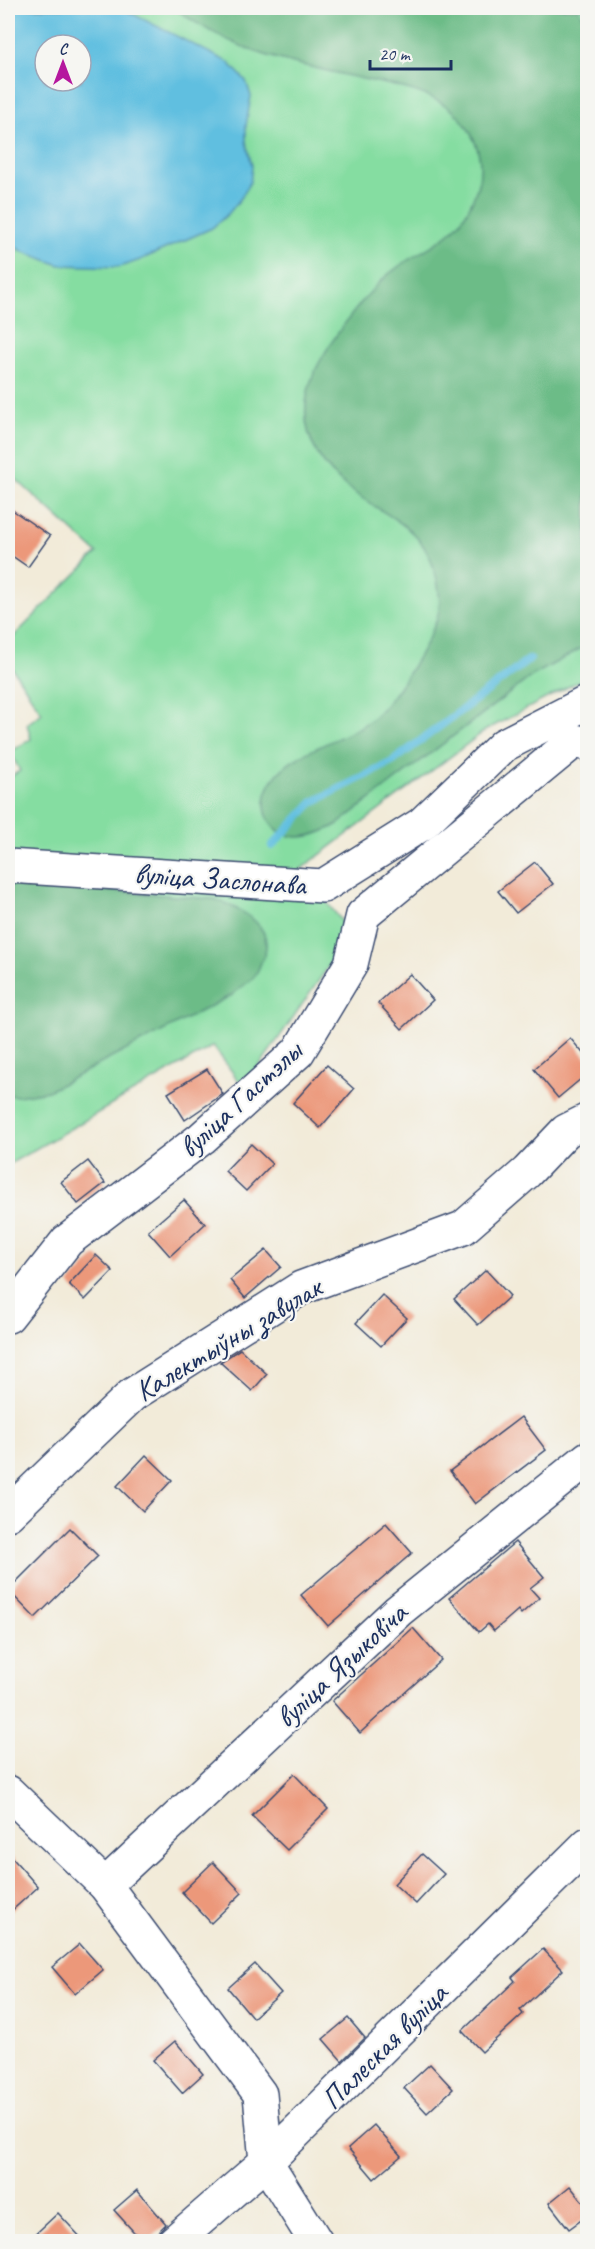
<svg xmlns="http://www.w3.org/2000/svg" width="595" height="2249" font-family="Caveat,sans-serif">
<rect width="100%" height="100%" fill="#f6f6f2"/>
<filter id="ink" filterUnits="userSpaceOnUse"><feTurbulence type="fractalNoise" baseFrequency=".0167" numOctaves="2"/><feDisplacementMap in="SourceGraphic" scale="12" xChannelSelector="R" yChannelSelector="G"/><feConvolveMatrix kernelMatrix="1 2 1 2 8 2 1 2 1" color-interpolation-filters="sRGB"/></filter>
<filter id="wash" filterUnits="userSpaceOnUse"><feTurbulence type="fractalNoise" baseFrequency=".008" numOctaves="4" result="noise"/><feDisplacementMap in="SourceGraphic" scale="24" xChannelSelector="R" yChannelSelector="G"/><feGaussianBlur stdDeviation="1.35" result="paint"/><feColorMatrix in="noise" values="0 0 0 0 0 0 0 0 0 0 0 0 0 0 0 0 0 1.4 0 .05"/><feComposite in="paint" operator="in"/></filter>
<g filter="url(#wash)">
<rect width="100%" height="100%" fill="#f2ebd9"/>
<!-- green -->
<path fill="#85dda1" stroke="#508680" stroke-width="1.5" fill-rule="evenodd" d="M8,8H587V677L486,730L300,870L342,921L331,963L244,1088L213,1046L8,1165V778L20,771L10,752L31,739L27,724L42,713L8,662V642L97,553L8,472ZM45,45H81V81H45Z"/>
<!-- forest -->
<g fill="#6cbc87" stroke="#447672" stroke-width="1.5">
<path d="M174,8H577L587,23V645L532,676L338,824C315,837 286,847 269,820C265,813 264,804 266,795C279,750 342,745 374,717C394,700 428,644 437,619C441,607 440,593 437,580C434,566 428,550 418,539C401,519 376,509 355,493C317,465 295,428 311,381C321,352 359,302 382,280C421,243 458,248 477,188C483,169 480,149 470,132C466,125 459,116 453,111C430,92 397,86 368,80C329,71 285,63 248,49C222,38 197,25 174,8Z"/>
<path d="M8,885H32L215,899C240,909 279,926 262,960C260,965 258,972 254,977C247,983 239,989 232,995L48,1091L18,1096L8,1095Z"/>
</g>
<!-- water -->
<path fill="#61bfe0" stroke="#3e779f" stroke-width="1.5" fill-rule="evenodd" d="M8,8H121L228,62L246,81L251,96L246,126V141L252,166L250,182L241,198L229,213L212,228L140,260L120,267L60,265L24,252L8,243ZM45,45H81V81H45Z"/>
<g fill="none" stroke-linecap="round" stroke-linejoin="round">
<!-- stream -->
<polyline stroke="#61bfe0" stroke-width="8" points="272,846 313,802 392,762 530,659"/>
</g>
<g id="blocks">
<!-- building -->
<g fill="#ec987a">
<polygon points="8,507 50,536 28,567 8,553"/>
<polygon points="535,862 553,884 516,913 498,891"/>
<polygon points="410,974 433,1000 402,1029 378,1003"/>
<polygon points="570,1038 588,1059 588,1073 558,1098 534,1069"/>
<polygon points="327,1065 354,1089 320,1128 293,1103"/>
<polygon points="207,1069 223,1094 185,1120 168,1093"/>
<polygon points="251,1144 272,1164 246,1191 225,1171"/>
<polygon points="88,1161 105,1183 78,1204 61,1182"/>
<polygon points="184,1200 205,1224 170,1256 148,1231"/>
<polygon points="266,1250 281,1267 245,1298 230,1280"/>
<polygon points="96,1255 113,1271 85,1300 69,1284"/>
<polygon points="486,1270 510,1296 478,1325 454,1299"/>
<polygon points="382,1295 407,1318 381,1346 356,1323"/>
<polygon points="240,1349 267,1374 252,1391 220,1362"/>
<polygon points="521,1417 546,1450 475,1504 450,1471"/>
<polygon points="146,1455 172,1480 143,1511 117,1486"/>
<polygon points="386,1523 412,1553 328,1626 301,1595"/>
<polygon points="70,1528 98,1556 35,1618 8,1590"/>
<polygon points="515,1542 544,1577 530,1588 539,1598 521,1614 518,1610 494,1631 488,1624 479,1632 449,1598"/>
<polygon points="413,1628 441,1660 360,1733 332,1701"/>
<polygon points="294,1774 328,1809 287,1850 252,1816"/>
<polygon points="8,1853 38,1887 8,1914"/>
<polygon points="422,1854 444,1874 416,1904 394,1884"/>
<polygon points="213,1862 242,1893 211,1923 182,1892"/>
<polygon points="80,1944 103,1970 75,1994 52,1967"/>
<polygon points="543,1949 563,1970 520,2010 523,2014 482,2052 462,2031 515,1981 512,1977"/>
<polygon points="255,1964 281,1993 253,2018 228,1988"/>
<polygon points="348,2018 365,2038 342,2061 323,2039"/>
<polygon points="175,2041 203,2074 182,2093 153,2060"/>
<polygon points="430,2064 453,2089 427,2113 404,2088"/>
<polygon points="374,2125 401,2156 374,2179 348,2148"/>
<polygon points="570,2186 588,2208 588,2215 569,2229 549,2203"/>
<polygon points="137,2190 166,2224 149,2241 142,2241 114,2210"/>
<polygon points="58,2213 84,2241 28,2241"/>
</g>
</g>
</g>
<g filter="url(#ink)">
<use href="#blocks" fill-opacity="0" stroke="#3b4b70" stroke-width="1.5"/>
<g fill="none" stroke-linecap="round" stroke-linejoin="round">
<!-- minor casing -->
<g stroke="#3b4b70" stroke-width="36">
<g id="minor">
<polyline points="8,866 323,886 422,824 504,745 588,702"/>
<polyline points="8,1316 67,1241 202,1138 298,1052 351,964 363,915 574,741 588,744"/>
<polyline points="8,1514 132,1395 301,1288 463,1228 527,1172 566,1131 588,1120"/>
<polyline points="8,1792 105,1885 260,2094 266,2162 316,2242"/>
<polyline points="105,1885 398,1611 588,1458"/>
<polyline points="174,2242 266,2162 588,1844"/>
</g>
</g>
<!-- minor -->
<use href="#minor" stroke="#fff" stroke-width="33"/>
</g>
</g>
<g text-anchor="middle" stroke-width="4.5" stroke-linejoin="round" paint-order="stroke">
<!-- street labels -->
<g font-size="30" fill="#1b2f5e" stroke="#f6f6f2">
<text transform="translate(220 879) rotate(4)" y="10">вуліца Заслонава</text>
<text transform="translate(240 1099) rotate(-43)" y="10">вуліца Гастэлы</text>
<text transform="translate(228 1339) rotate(-31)" y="10">Калектыўны завулак</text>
<text transform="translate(341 1665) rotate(-43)" y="10">вуліца Языковіча</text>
<text transform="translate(384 2046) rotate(-45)" y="10">Палеская вуліца</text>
</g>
</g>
<!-- margin -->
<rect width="595" height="2249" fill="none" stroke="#f6f6f2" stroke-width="30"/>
<!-- north arrow -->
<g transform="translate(63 63)"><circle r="28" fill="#f6f6f2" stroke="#9ea6b7" stroke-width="1.5"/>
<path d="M0-4.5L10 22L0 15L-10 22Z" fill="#b5179e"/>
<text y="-9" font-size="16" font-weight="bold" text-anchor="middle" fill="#1b2f5e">С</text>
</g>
<!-- scale -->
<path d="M370 60v9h81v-9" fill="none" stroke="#1b2f5e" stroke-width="3"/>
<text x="379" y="60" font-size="18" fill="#1b2f5e" stroke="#f6f6f2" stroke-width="4.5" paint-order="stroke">20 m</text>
</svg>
